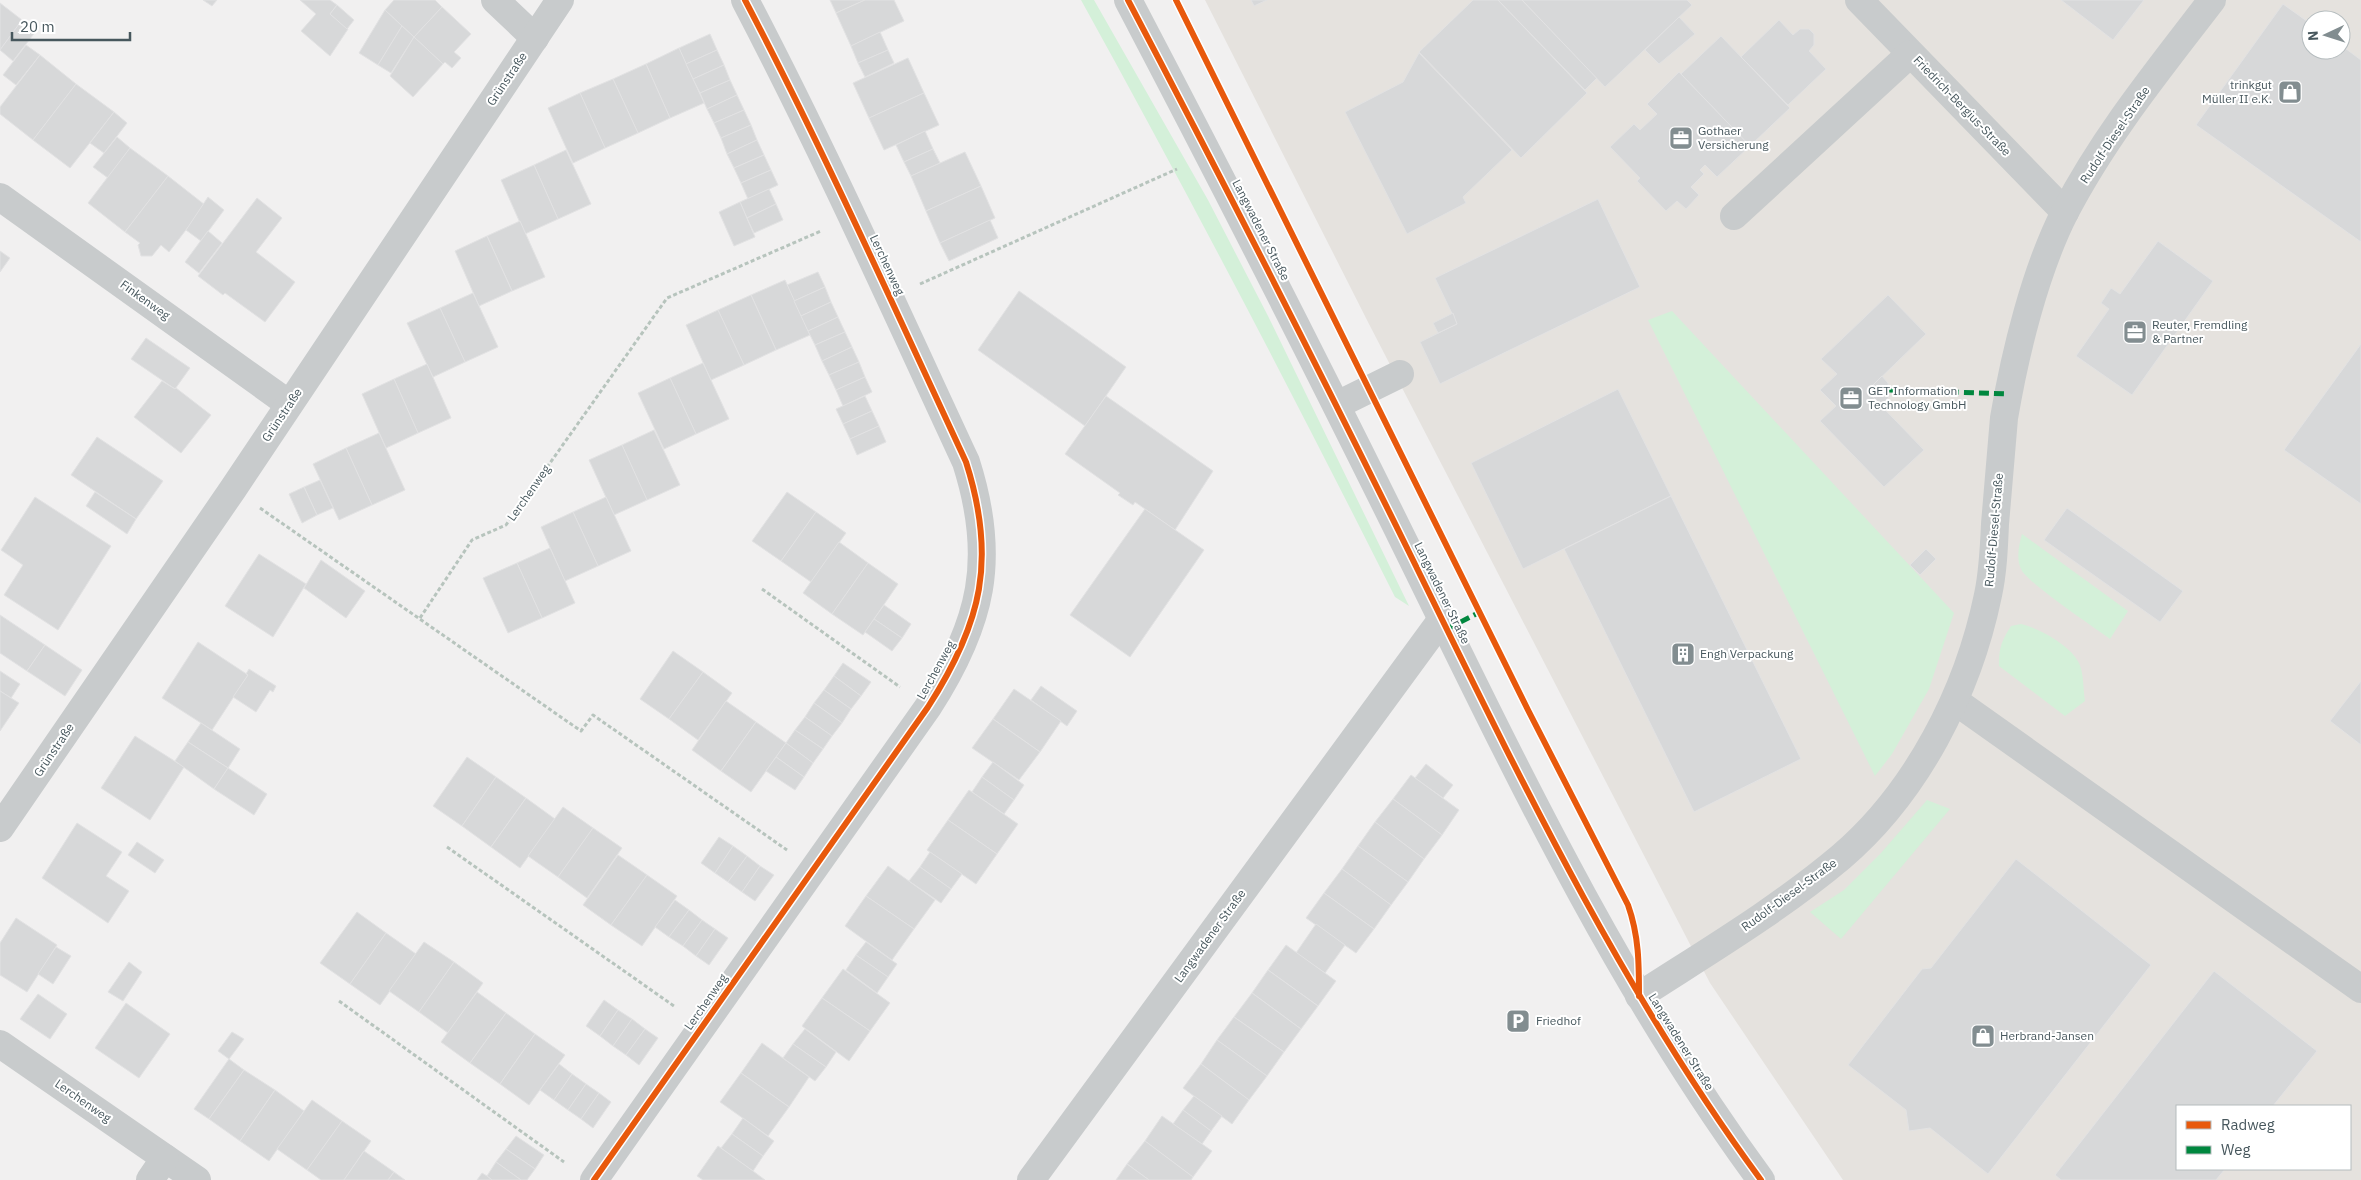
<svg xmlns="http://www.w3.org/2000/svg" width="2361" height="1180" font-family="'IBM Plex Sans',sans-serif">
<rect width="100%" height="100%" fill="#f1f0f0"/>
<!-- commercial -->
<path fill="#e5e2de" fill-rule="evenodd" d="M1205,0H2361V1180H1843L1710,983L1369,324ZM2311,20H2341V50H2311ZM2177,1106H2350V1169H2177Z"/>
<!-- green -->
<g fill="#d4f0d9">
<path d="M1081,0H1094L1208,200L1268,316L1409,606L1395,597C1294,396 1190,197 1081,0Z"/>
<polygon points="1672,311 1954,613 1929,689 1892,754 1875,776 1648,320"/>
<path d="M2022,534L2128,611L2110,639C2095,628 2026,582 2021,569C2016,559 2019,544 2022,534Z"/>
<path d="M2021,624C2039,628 2071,646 2079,663C2084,674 2083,689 2085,701L2065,716L1999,666C1999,648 2001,642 2011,626Z"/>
<polygon points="1927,800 1950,809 1841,939 1810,912 1844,890 1881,853"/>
</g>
<!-- building -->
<g fill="#d7d8d9" stroke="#e2e2e3">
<polygon points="203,0 217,0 212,6"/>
<polygon points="300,0 330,0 337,5 330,14 348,29 330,56 301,31 316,14"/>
<polygon points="394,0 435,0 442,7 414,37 385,10"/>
<polygon points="830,0 865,0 836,13"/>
<polygon points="865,0 894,0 904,21 851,46 836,13"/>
<polygon points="1251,0 1267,0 1254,6"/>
<polygon points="1473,0 1498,0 1587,93 1521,158 1419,52"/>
<polygon points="1498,0 1522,0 1597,78 1585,90"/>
<polygon points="1522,0 1687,0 1692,5 1605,87"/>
<polygon points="2061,0 2144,0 2113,40"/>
<polygon points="0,3 22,20 0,50"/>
<polygon points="2283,4 2311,24 2311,50 2341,50 2341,45 2361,60 2361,242 2196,125"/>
<polygon points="337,5 354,20 347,29 330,14"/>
<polygon points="442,7 471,34 454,52 461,58 452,68 445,62 443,64 414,37"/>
<polygon points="385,10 402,26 378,65 359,53"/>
<polygon points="1679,17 1695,34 1659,64 1645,50"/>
<polygon points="22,20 36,31 13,61 0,50"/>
<polygon points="1779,20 1793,35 1800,29 1809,29 1814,34 1814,45 1809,51 1826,69 1788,105 1741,57"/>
<polygon points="402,26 414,37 391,73 378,65"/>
<polygon points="880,32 888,50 858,63 851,46"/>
<polygon points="710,34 717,50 686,64 679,48"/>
<polygon points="1721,36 1790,108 1750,146 1681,74"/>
<polygon points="414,37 443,64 413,97 390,76"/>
<polygon points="26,45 40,55 16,85 3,75"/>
<polygon points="679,48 704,103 670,118 646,64"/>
<polygon points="717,50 724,65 693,79 686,64"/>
<polygon points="888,50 894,63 865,77 858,63"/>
<polygon points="1419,53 1512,150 1463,197 1466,203 1407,234 1345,112 1403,82"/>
<polygon points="40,55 76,84 33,140 0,114 0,107"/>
<polygon points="908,58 924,93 869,118 853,83"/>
<polygon points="646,64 670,118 638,133 613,79"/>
<polygon points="724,65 730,80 700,93 693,79"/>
<polygon points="1679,72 1750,146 1717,177 1705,165 1700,170 1704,174 1691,187 1699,195 1686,209 1677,201 1666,211 1637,181 1640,178 1610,147 1634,124 1640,130 1657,114 1647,104"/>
<polygon points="613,79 638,133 605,148 580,93"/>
<polygon points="730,80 737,95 707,109 700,93"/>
<polygon points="76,84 114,112 70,168 33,140"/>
<polygon points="580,93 605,148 573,163 548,108"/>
<polygon points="924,93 939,125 884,150 869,118"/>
<polygon points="737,95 744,110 714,123 707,109"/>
<polygon points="744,110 751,125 721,138 714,123"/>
<polygon points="114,112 127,123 104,153 90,143"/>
<polygon points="751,125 757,140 727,154 721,138"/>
<polygon points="925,131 933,149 904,162 896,145"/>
<polygon points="117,137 130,148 108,178 93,167"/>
<polygon points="757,140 764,155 734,168 727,154"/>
<polygon points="130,148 168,176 125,232 88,203"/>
<polygon points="933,149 940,163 911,176 904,162"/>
<polygon points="566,150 591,204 558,219 534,165"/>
<polygon points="965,152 981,186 926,211 911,176"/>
<polygon points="764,155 771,170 741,183 734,168"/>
<polygon points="534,165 558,219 525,234 501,180"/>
<polygon points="771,170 778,185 748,199 741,183"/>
<polygon points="168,176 205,205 169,252 161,245 152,256 141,256 138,245 140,243 125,232"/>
<polygon points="981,186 995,218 940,243 926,211"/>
<polygon points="769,189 776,204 747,218 740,202"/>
<polygon points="208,197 224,210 201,241 186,230"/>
<polygon points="257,198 282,218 256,252 295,282 265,322 225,293 223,295 198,276"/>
<polygon points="1598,199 1640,287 1440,384 1420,342 1457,324 1435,278"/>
<polygon points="740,202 755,237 734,246 719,212"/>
<polygon points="776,204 783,220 754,233 747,218"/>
<polygon points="990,220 998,238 949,261 940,243"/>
<polygon points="520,221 545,277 512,291 487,236"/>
<polygon points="208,231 222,243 199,273 185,262"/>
<polygon points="487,236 512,291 479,306 455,251"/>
<polygon points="2158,241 2213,281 2132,395 2076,356 2109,309 2101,303 2111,288 2120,294"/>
<polygon points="0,251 10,258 0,272"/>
<polygon points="818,272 825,287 794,301 787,285"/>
<polygon points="785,280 810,335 776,350 751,295"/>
<polygon points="825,287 831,302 801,316 794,301"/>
<polygon points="1019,291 1126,367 1085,426 978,350"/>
<polygon points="473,293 498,347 465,362 440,308"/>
<polygon points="751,295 776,350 744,365 718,310"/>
<polygon points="1888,295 1926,334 1867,391 1924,450 1884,487 1820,421 1836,406 1820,390 1837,374 1821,359"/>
<polygon points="831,302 838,317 808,331 801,316"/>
<polygon points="440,308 465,362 433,377 407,323"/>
<polygon points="718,310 744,365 711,380 686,325"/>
<polygon points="1453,313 1457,324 1438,333 1433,323"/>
<polygon points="838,317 845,332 815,345 808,331"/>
<polygon points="845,332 852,347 822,361 815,345"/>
<polygon points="146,338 190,368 175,389 131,359"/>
<polygon points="2361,344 2361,504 2284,450"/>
<polygon points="852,347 859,362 829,375 822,361"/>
<polygon points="859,362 865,377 836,390 829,375"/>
<polygon points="703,363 729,419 696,434 670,378"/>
<polygon points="427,364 451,418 418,433 394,379"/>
<polygon points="1882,376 1888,383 1889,397 1881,405 1867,391"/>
<polygon points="865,377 872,392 843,406 836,390"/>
<polygon points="670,378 696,434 664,449 638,393"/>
<polygon points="394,379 418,433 386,448 362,394"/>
<polygon points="162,381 175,389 176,388 211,415 181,453 134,417"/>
<polygon points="1618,389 1671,496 1523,569 1471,463"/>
<polygon points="865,396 872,411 843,424 836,409"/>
<polygon points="1106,396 1213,471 1175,530 1135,502 1133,505 1118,495 1120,493 1065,454"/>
<polygon points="872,411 879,426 850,439 843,424"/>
<polygon points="879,426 886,442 857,455 850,439"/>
<polygon points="654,430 680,485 647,500 622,445"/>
<polygon points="379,433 405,490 372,505 346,448"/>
<polygon points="97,437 163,481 136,519 71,475"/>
<polygon points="622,445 647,500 614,515 589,460"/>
<polygon points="346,448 372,505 339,520 313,464"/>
<polygon points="320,480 333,508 317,515 304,487"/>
<polygon points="304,487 317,515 302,523 289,494"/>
<polygon points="95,492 136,519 127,534 86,506"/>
<polygon points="787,492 816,512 781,561 752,541"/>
<polygon points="1671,496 1801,759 1694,812 1564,549"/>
<polygon points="35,497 111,546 58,630 4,595 23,565 1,550"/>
<polygon points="606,497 631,551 598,566 573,512"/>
<polygon points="2067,508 2183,591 2160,622 2044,540"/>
<polygon points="1145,509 1204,550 1130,657 1070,615"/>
<polygon points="573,512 598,566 565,581 541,527"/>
<polygon points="816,512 846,533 811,582 781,561"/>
<polygon points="839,542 868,563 832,614 803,593"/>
<polygon points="550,548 575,603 542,618 517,563"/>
<polygon points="1926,549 1936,559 1920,575 1910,565"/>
<polygon points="259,554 306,584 273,637 225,606"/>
<polygon points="321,560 365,591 346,618 304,588"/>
<polygon points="517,563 542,618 508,633 483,578"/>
<polygon points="868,563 898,584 863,635 832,614"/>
<polygon points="884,605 911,624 902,638 874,619"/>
<polygon points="0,615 45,645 27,671 0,653"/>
<polygon points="874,619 902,638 892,651 865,632"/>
<polygon points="198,642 248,675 212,730 162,698"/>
<polygon points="45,645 82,670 65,696 27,671"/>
<polygon points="673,651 703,672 669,719 640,699"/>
<polygon points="843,663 871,682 861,696 834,676"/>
<polygon points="249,669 276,686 273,692 270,690 256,712 233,697 248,675 246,674"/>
<polygon points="0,671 20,684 11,698 0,691"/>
<polygon points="703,672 732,693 698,740 669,719"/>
<polygon points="834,676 861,696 851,709 824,690"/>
<polygon points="2361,681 2361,745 2330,721"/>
<polygon points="1041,686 1077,711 1067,726 1031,700"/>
<polygon points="1014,689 1061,721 1040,752 993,719"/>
<polygon points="824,690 851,709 842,723 814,703"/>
<polygon points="0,691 19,703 0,731"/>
<polygon points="726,701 756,722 721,771 692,750"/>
<polygon points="814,703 842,723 832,736 805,717"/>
<polygon points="805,717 832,736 823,749 795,730"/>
<polygon points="993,719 1040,752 1019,780 972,748"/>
<polygon points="756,722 786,743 751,792 721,771"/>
<polygon points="201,723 240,749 228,768 188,742"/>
<polygon points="795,730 823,749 813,763 786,743"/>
<polygon points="135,736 184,767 150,820 101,788"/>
<polygon points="188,742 228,768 214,789 175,761"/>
<polygon points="786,743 813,763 804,777 776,757"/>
<polygon points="467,757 496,777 462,826 433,806"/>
<polygon points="776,757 804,777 795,790 766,771"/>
<polygon points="993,762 1024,785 1014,800 982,777"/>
<polygon points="1426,764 1453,785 1443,798 1415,778"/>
<polygon points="228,768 267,794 254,815 214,789"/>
<polygon points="1411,775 1459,810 1442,835 1393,799"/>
<polygon points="496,777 526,798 491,847 462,826"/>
<polygon points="982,777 1014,800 1004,814 972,792"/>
<polygon points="969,790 1018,824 997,854 948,820"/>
<polygon points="526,798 555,819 520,868 491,847"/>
<polygon points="1393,799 1442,835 1424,859 1375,822"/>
<polygon points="563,807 593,828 558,877 528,856"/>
<polygon points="948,820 997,854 976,884 927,850"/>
<polygon points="1375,822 1424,859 1408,882 1358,846"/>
<polygon points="77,823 122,852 106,876 129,891 108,923 42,878"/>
<polygon points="593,828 622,848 587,898 558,877"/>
<polygon points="719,837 733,846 715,873 701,863"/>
<polygon points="137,842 164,860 155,873 128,855"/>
<polygon points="733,846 747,856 728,882 715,873"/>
<polygon points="1358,846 1408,882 1391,905 1342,869"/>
<polygon points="930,852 962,874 951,889 920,867"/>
<polygon points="618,855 647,875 611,925 583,905"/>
<polygon points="747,856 760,866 742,892 728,882"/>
<polygon points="2016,859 2151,965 1988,1174 1930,1128 1909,1131 1906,1110 1848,1065 1922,969 1931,968"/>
<polygon points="760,866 774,875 755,901 742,892"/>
<polygon points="888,866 935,900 914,929 866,896"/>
<polygon points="920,867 951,889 941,903 909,881"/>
<polygon points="1342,869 1391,905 1374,929 1324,893"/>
<polygon points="647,875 677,896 642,946 611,925"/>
<polygon points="1324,893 1374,929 1356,953 1306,918"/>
<polygon points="866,896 914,929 892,960 845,926"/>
<polygon points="675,900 689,910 669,937 655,927"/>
<polygon points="689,910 702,920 683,946 669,937"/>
<polygon points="357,912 386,933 350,984 320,963"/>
<polygon points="16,918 57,945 27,992 0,975 0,943"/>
<polygon points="702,920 715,929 696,956 683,946"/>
<polygon points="1316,924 1345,945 1325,973 1296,953"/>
<polygon points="715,929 728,938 709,965 696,956"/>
<polygon points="386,933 416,954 380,1005 350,984"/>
<polygon points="424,942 454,962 419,1012 389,991"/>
<polygon points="866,942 897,964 888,977 856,955"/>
<polygon points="1286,945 1336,981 1318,1006 1268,970"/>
<polygon points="56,947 71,956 53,984 38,974"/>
<polygon points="856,955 888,977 877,993 846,970"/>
<polygon points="129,962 142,972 123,1001 108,992"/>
<polygon points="454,962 483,983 448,1033 419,1012"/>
<polygon points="843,969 890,1003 870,1031 822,998"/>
<polygon points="1268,970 1318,1006 1301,1029 1252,993"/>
<polygon points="2214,971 2317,1051 2273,1106 2177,1106 2177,1169 2225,1169 2216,1180 2061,1180 2055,1175"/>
<polygon points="477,992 506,1013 470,1063 441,1042"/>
<polygon points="1252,993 1301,1029 1284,1052 1234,1017"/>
<polygon points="38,994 67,1014 50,1039 20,1019"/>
<polygon points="822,998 870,1031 849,1061 802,1026"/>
<polygon points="604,1000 618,1010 600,1036 586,1026"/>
<polygon points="126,1003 170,1034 139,1078 95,1048"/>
<polygon points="618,1010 632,1019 613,1046 600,1036"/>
<polygon points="506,1013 535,1034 500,1084 470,1063"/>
<polygon points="1234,1017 1284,1052 1267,1076 1217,1040"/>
<polygon points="632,1019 645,1029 626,1055 613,1046"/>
<polygon points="645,1029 658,1038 639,1065 626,1055"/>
<polygon points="805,1029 836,1052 826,1067 793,1044"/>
<polygon points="232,1032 244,1039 229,1059 218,1051"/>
<polygon points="535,1034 565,1055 529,1105 500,1084"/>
<polygon points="1217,1040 1267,1076 1249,1100 1201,1064"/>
<polygon points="762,1043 809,1077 789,1107 741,1073"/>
<polygon points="793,1044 826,1067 815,1081 783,1058"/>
<polygon points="229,1059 244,1070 209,1119 194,1109"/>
<polygon points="559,1064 572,1074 554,1100 540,1090"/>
<polygon points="1201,1064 1249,1100 1232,1124 1183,1088"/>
<polygon points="244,1070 275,1090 240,1141 209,1119"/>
<polygon points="741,1073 789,1107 768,1136 720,1102"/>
<polygon points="572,1074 586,1084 568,1110 554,1100"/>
<polygon points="586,1084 599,1093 581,1119 568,1110"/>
<polygon points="275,1090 304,1111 269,1161 240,1141"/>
<polygon points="599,1093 611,1102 593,1128 581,1119"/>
<polygon points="1194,1096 1222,1116 1211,1131 1183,1110"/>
<polygon points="312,1100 342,1121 307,1170 277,1149"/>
<polygon points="1183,1110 1211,1131 1202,1144 1173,1124"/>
<polygon points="1162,1116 1212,1151 1193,1177 1145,1141"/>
<polygon points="743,1118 774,1141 763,1156 732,1134"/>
<polygon points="342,1121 371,1141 344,1180 321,1180 307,1170"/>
<polygon points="732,1134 763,1156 753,1171 721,1148"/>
<polygon points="516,1136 544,1155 535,1169 506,1149"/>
<polygon points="1145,1141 1193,1177 1191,1180 1149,1180 1127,1164"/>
<polygon points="718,1146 753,1171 765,1180 703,1180 697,1176"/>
<polygon points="506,1149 535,1169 527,1180 521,1180 496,1162"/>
<polygon points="364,1151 394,1172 388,1180 344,1180"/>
<polygon points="496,1162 521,1180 492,1180 487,1176"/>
<polygon points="1127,1164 1149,1180 1116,1180"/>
<polygon points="394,1172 405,1180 388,1180"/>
<polygon points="482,1173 487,1176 492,1180 477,1180"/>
</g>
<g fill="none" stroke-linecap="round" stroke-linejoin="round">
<!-- path -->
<g stroke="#b7c4bd" stroke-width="3" stroke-dasharray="4 2.5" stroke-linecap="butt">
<polyline points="920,284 1177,169"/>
<polyline points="260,508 581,731 593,715 787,850"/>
<polyline points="762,589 900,687"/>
<polyline points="420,618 472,540 506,525 667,298 821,231"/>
<polyline points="447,847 674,1006"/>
<polyline points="339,1001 564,1162"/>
</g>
<!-- minor -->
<g stroke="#c8cbcc" stroke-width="28">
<polyline points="495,0 535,38"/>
<path d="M1128,0C1224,183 1318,367 1409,552C1515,768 1618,986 1761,1180"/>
<polyline points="1859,0 2065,212"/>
<polyline points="0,197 289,404"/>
<polyline points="1734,216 1910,54"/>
<polyline points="1337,405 1400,374"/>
<polyline points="1955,701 2361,989"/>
<polyline points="0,828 233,489 560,0"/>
<path d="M1639,996C1707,952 1778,910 1841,857C1917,792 1968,692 1988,595C1993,572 1994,548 1995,524C1998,489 2001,454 2004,418C2015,353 2035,271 2065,212C2105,135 2160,68 2212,0"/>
<polyline points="0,1044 197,1180"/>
<polyline points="150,1180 165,1158"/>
<path d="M594,1180L928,707C982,623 997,559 966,462C894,307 824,151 745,0"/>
<polyline points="1031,1180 1442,619"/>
</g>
<!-- quiet -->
<g stroke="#00873e" stroke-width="5" stroke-dasharray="10 5" stroke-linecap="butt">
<polyline points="1889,390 2008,394"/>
<polyline points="1447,629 1480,612"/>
</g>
<!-- cycleway casing -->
<g stroke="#fff" stroke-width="9">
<g id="cycleway">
<path d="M1128,0C1224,183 1318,367 1409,552C1515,768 1618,986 1761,1180"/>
<path d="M1176,0L1528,710L1628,905C1639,936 1639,964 1639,996"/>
<path d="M594,1180L928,707C982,623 997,559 966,462C894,307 824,151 745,0"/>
</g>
</g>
<!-- cycleway -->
<use href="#cycleway" stroke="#e8590c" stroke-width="6"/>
</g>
<!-- icons -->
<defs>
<g id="shop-square" transform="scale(1.25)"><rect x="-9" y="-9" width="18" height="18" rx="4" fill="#828d90" stroke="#fff"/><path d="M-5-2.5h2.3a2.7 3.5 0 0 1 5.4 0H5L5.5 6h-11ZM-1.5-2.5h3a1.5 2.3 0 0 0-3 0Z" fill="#fff"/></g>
<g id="office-square" transform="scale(1.25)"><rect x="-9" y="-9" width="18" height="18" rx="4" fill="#828d90" stroke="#fff"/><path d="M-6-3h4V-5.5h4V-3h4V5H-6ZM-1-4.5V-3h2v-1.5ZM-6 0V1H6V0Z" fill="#fff"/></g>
<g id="building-square" transform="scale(1.25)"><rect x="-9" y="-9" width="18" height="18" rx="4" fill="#828d90" stroke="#fff"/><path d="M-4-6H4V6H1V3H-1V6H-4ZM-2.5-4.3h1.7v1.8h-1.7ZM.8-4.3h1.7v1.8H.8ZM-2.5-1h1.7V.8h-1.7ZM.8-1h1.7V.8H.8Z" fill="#fff"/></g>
<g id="parking-square" transform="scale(1.25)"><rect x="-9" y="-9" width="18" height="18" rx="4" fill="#828d90" stroke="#fff"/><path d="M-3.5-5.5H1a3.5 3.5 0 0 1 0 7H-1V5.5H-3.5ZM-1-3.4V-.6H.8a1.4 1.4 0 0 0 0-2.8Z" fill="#fff"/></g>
</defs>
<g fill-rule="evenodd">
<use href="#shop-square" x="2290" y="92"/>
<use href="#office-square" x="1681" y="138"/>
<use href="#office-square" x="2135" y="332"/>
<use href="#office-square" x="1851" y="398"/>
<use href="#building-square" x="1683" y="654"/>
<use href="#parking-square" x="1518" y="1021"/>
<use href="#shop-square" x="1983" y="1036"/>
</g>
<g text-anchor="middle" stroke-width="4" stroke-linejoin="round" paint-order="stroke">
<!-- street labels -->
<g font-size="12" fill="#47575d" stroke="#fff">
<text transform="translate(507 79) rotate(-56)" y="4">Grünstraße</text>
<text transform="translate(1962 106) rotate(46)" y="4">Friedrich-Bergius-Straße</text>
<text transform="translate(2115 135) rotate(-56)" y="4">Rudolf-Diesel-Straße</text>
<text transform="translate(1261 230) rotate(63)" y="4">Langwadener Straße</text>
<text transform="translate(887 265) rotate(65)" y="4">Lerchenweg</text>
<text transform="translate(145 300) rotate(36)" y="4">Finkenweg</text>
<text transform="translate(282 415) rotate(-56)" y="4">Grünstraße</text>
<text transform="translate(529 493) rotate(-55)" y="4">Lerchenweg</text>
<text transform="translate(1994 530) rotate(-85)" y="4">Rudolf-Diesel-Straße</text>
<text transform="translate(1442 593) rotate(64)" y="4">Langwadener Straße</text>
<text transform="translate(936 670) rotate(-61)" y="4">Lerchenweg</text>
<text transform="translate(54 750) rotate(-56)" y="4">Grünstraße</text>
<text transform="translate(1789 895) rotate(-36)" y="4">Rudolf-Diesel-Straße</text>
<text transform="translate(1210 936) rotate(-54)" y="4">Langwadener Straße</text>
<text transform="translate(706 1002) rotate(-55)" y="4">Lerchenweg</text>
<text transform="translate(1681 1042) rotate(58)" y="4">Langwadener Straße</text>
<text transform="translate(83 1101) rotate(35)" y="4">Lerchenweg</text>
</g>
<!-- poi labels -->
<g font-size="12" fill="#47575d" stroke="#fff" text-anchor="start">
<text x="2272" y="89" text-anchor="end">trinkgut<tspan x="2272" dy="14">Müller II e.K.</tspan></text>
<text x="1698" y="135">Gothaer<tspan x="1698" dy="14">Versicherung</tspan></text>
<text x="2152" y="329">Reuter, Fremdling<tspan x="2152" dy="14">&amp; Partner</tspan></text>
<text x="1868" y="395">GET Information<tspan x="1868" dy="14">Technology GmbH</tspan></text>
<text x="1700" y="658">Engh Verpackung</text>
<text x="1536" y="1025">Friedhof</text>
<text x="2000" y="1040">Herbrand-Jansen</text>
</g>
</g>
<!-- legend -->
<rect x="2176" y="1105" width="175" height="65" fill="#ffffff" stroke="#b5bcbe"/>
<rect x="2186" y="1121" width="25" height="8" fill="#e8590c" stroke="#b5bcbe"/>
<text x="2221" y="1130" font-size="15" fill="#47575d">Radweg</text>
<rect x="2186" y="1146" width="25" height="8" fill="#00873e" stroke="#b5bcbe"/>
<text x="2221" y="1155" font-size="15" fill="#47575d">Weg</text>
<!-- north arrow -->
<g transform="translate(2326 35) rotate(266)"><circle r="24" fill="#ffffff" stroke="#b5bcbe"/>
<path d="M0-4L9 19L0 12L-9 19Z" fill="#828d90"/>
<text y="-8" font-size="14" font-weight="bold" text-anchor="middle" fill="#47575d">N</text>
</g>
<!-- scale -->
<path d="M12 32v8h118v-8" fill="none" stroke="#47575d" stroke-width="2.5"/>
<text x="20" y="32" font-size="15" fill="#47575d" stroke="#ffffff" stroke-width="4" paint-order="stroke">20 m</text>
</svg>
